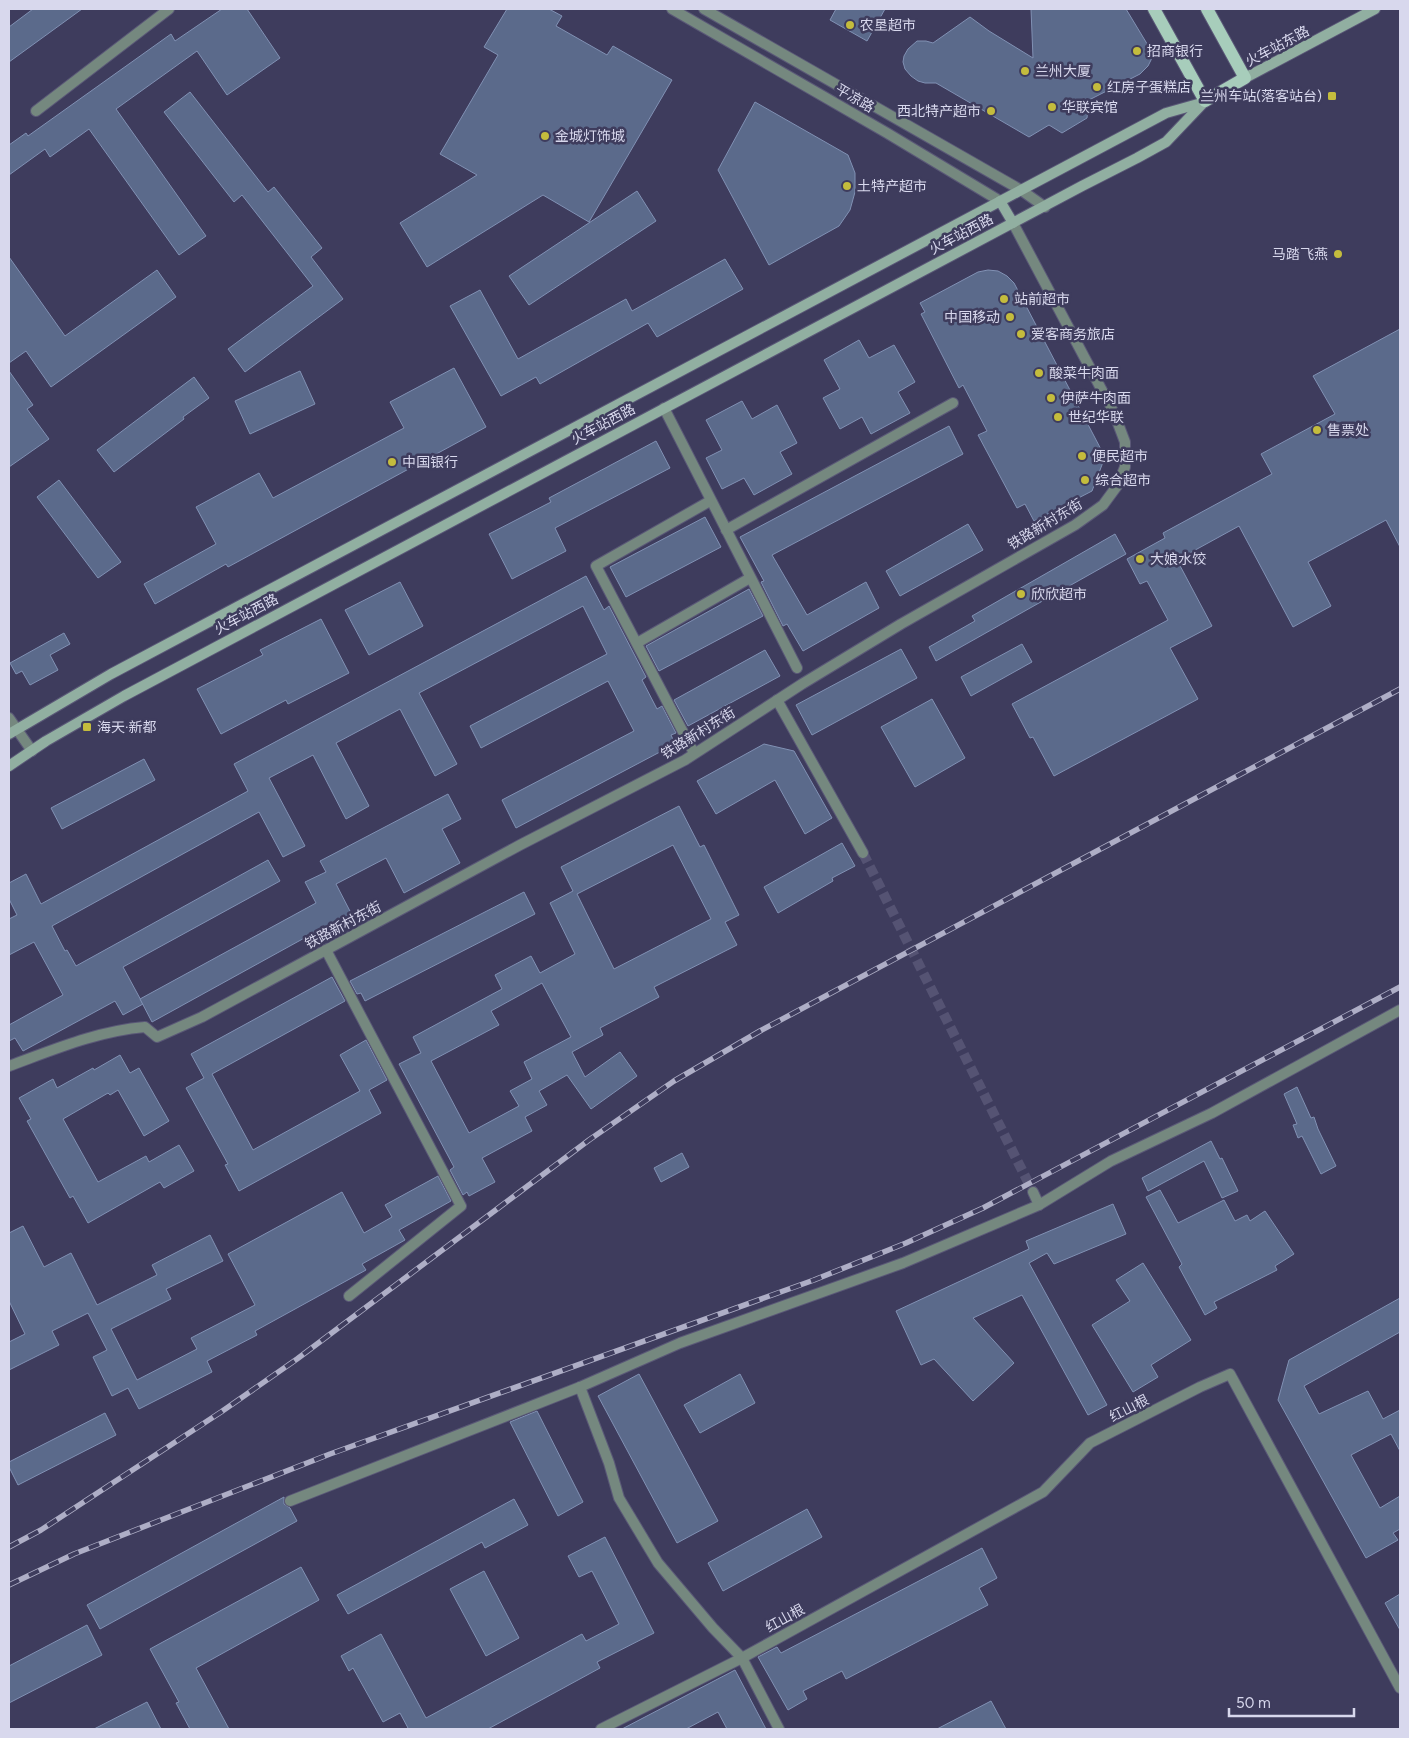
<svg xmlns="http://www.w3.org/2000/svg" width="1409" height="1738" font-family="Figtree,'Noto Sans SC',sans-serif">
<rect width="100%" height="100%" fill="#3e3c5d"/>
<!-- building -->
<g fill="#5b6a8b" stroke="#8191b4" fill-rule="evenodd">
<polygon points="33,9 82,9 9,62 9,27"/>
<polygon points="222,9 247,9 280,58 227,95 197,51 116,109 206,236 179,255 89,129 50,157 45,149 9,175 9,145 26,133 28,136 171,34 175,41"/>
<polygon points="507,9 549,9 562,16 556,26 607,55 613,46 672,80 589,222 543,195 427,267 400,223 477,175 440,154 498,55 484,47"/>
<polygon points="836,9 885,9 867,41 830,20"/>
<polygon points="1031,9 1126,9 1149,47 1152,58 1148,66 1140,74 1089,100 1087,118 1062,133 1049,125 1029,137 936,83 925,83 918,81 911,76 905,69 903,62 904,56 908,49 917,41 926,41 933,43 970,17 989,31 1033,58"/>
<polygon points="190,92 268,192 274,187 322,248 311,257 343,299 245,372 228,349 313,286 242,195 234,202 164,112"/>
<polygon points="755,102 848,155 855,173 855,192 850,210 839,226 769,265 718,170"/>
<polygon points="637,191 656,221 529,305 509,276"/>
<polygon points="9,257 65,336 157,270 176,297 51,387 26,351 9,363"/>
<polygon points="725,259 743,289 657,337 648,323 540,384 536,377 501,396 450,306 480,290 518,359 626,299 632,311"/>
<polygon points="988,270 998,271 1007,276 1014,283 1105,457 1092,491 1034,521 1025,504 1017,508 978,435 987,431 963,385 959,388 921,314 925,312 920,303 978,272"/>
<polygon points="1400,329 1400,547 1386,520 1308,562 1331,606 1293,627 1239,526 1177,560 1212,626 1170,648 1198,699 1054,776 1033,737 1030,738 1012,704 1168,620 1147,581 1140,584 1127,559 1165,538 1163,533 1272,474 1261,454 1335,414 1313,376"/>
<polygon points="859,340 869,358 894,345 915,382 898,392 910,413 871,434 862,417 840,429 823,398 840,389 824,360"/>
<polygon points="454,368 486,427 228,567 226,564 155,604 144,584 216,544 196,507 259,473 273,498 404,428 390,402"/>
<polygon points="9,371 33,405 27,409 49,439 9,467"/>
<polygon points="300,371 315,404 250,434 235,401"/>
<polygon points="194,377 209,398 183,417 184,419 114,472 97,450"/>
<polygon points="742,401 752,419 777,405 797,443 780,452 792,474 754,495 744,478 722,489 706,458 722,450 706,420"/>
<polygon points="949,426 963,454 772,555 807,615 866,582 879,608 803,651 787,624 783,626 761,582 764,581 740,537"/>
<polygon points="656,441 670,468 555,528 566,551 512,579 489,534 551,502 549,498"/>
<polygon points="59,480 121,562 98,578 37,497"/>
<polygon points="705,517 721,547 626,597 610,567"/>
<polygon points="968,524 983,550 900,596 886,571"/>
<polygon points="1115,534 1126,554 936,661 929,647 975,621 972,616"/>
<polygon points="586,576 604,610 609,606 646,677 642,680 657,709 662,706 676,733 671,735 675,744 516,828 502,800 634,731 608,681 481,748 470,726 607,654 583,606 419,693 457,764 435,776 400,709 336,743 369,806 346,819 313,755 269,778 305,846 283,857 259,812 52,926 65,951 67,950 76,966 268,860 280,881 123,967 143,1004 123,1015 115,1001 23,1051 15,1038 9,1041 9,1025 63,995 34,942 9,955 9,919 17,915 9,899 9,883 26,874 41,904 248,791 234,764"/>
<polygon points="400,582 423,626 369,655 345,610"/>
<polygon points="749,589 763,616 659,671 646,646"/>
<polygon points="321,619 349,673 288,704 286,700 221,734 197,689 263,655 260,650"/>
<polygon points="64,633 70,644 50,655 58,670 30,685 22,671 16,674 10,663"/>
<polygon points="1022,644 1032,662 971,696 961,677"/>
<polygon points="901,649 917,678 812,735 796,705"/>
<polygon points="765,650 780,676 688,726 674,700"/>
<polygon points="932,699 965,758 915,787 881,727"/>
<polygon points="764,744 794,751 832,818 805,834 775,780 716,814 697,781"/>
<polygon points="144,759 155,780 62,829 51,808"/>
<polygon points="448,794 461,819 442,829 460,863 404,893 386,858 336,884 352,915 329,927 328,925 152,1022 140,999 316,903 305,882 326,872 320,861"/>
<path d="M679,806L700,847L704,845L739,915L725,922L737,945L654,987L659,997L600,1028L603,1035L572,1052L585,1077L620,1052L637,1076L591,1109L567,1075L539,1091L547,1105L525,1117L532,1131L482,1158L495,1182L469,1196L467,1192L463,1195L450,1170L454,1167L399,1064L421,1053L413,1037L502,989L495,975L531,956L540,973L575,954L550,903L573,891L561,867ZM673,845L711,919L614,969L577,894ZM542,983L571,1037L524,1062L532,1079L510,1091L519,1106L469,1133L431,1061L499,1025L491,1011Z"/>
<polygon points="842,843 855,866 832,878 833,881 778,913 764,887"/>
<polygon points="524,892 535,914 365,1001 361,993 357,994 350,981"/>
<polygon points="332,977 345,1001 212,1074 253,1150 360,1091 340,1055 366,1040 387,1080 369,1090 381,1113 239,1191 225,1165 228,1164 186,1088 204,1078 191,1054"/>
<polygon points="120,1055 130,1073 139,1068 169,1121 144,1136 118,1090 110,1095 108,1093 63,1119 98,1182 146,1156 149,1162 179,1145 194,1171 164,1188 160,1182 88,1223 73,1196 70,1198 27,1121 31,1119 19,1098 53,1079 57,1088 93,1068 94,1070"/>
<polygon points="1297,1087 1311,1118 1314,1117 1318,1129 1336,1166 1321,1174 1302,1136 1298,1138 1293,1125 1297,1124 1284,1094"/>
<polygon points="1211,1141 1220,1159 1222,1158 1238,1191 1222,1198 1204,1161 1148,1191 1142,1178"/>
<polygon points="682,1153 689,1167 661,1182 654,1168"/>
<polygon points="438,1176 451,1201 399,1230 405,1240 362,1264 366,1270 255,1331 257,1335 207,1361 212,1372 139,1409 128,1388 112,1396 93,1357 107,1350 88,1313 52,1331 59,1345 9,1370 9,1342 25,1334 9,1301 9,1233 23,1226 44,1267 71,1253 97,1305 157,1275 152,1265 210,1235 223,1261 166,1289 171,1299 111,1329 137,1380 197,1349 191,1338 255,1305 228,1254 342,1192 364,1233 392,1217 385,1205"/>
<polygon points="1160,1190 1178,1223 1224,1200 1235,1221 1247,1215 1250,1221 1265,1211 1294,1254 1275,1266 1277,1270 1214,1302 1217,1308 1205,1315 1179,1267 1182,1264 1146,1197"/>
<polygon points="1113,1204 1126,1234 1054,1264 1047,1253 1029,1263 1107,1405 1088,1415 1022,1295 973,1318 1014,1363 973,1401 934,1359 921,1365 896,1311 1029,1249 1026,1241"/>
<polygon points="1143,1263 1191,1340 1151,1365 1158,1377 1133,1392 1092,1325 1130,1301 1116,1280"/>
<polygon points="1400,1298 1400,1332 1304,1386 1319,1414 1368,1391 1383,1419 1400,1410 1400,1451 1391,1434 1351,1455 1380,1508 1400,1496 1400,1529 1393,1533 1398,1540 1366,1558 1278,1400 1289,1360"/>
<polygon points="639,1374 718,1521 677,1543 598,1396"/>
<polygon points="740,1374 755,1403 700,1433 684,1405"/>
<polygon points="537,1411 583,1502 558,1516 510,1422"/>
<polygon points="105,1413 116,1435 18,1485 9,1467 9,1462"/>
<polygon points="284,1497 284,1504 290,1508 297,1521 100,1629 87,1605"/>
<polygon points="514,1499 528,1525 485,1548 482,1542 348,1614 337,1595"/>
<polygon points="807,1509 822,1537 723,1591 708,1563"/>
<polygon points="605,1537 654,1633 597,1662 600,1668 488,1729 406,1729 408,1728 400,1713 383,1722 353,1668 349,1671 341,1656 381,1634 426,1718 582,1634 586,1641 619,1624 592,1571 579,1577 568,1556"/>
<polygon points="982,1548 997,1578 979,1588 988,1605 846,1679 842,1671 803,1691 807,1699 788,1710 758,1657 777,1647 781,1653"/>
<polygon points="301,1567 319,1600 196,1668 229,1729 190,1729 176,1703 179,1702 150,1649"/>
<polygon points="484,1571 519,1638 486,1656 450,1589"/>
<polygon points="1400,1594 1400,1630 1385,1603"/>
<polygon points="87,1625 102,1655 9,1703 9,1666"/>
<polygon points="735,1670 766,1729 727,1729 718,1712 686,1729 622,1729"/>
<polygon points="991,1701 1006,1729 937,1729"/>
<polygon points="147,1702 161,1729 94,1729"/>
</g>
<g fill="none" stroke-linecap="round" stroke-linejoin="round">
<!-- minor-tunnel -->
<polyline stroke="#555373" stroke-width="10" stroke-dasharray="10 5" stroke-linecap="butt" points="863,853 1033,1192"/>
<!-- minor casing -->
<g stroke="#5a5877" stroke-width="12">
<g id="minor">
<polyline points="36,111 169,9"/>
<polyline points="664,408 797,668"/>
<polyline points="726,530 953,403"/>
<polyline points="637,643 750,578"/>
<polyline points="777,700 863,853"/>
<polyline points="9,718 32,751"/>
<polyline points="694,753 596,566 710,501"/>
<polyline points="326,950 461,1206 349,1296"/>
<path d="M9,1066C53,1050 97,1031 145,1027L157,1037L202,1017L520,845L685,760L802,684L901,624L1075,525L1103,505L1117,486L1125,467V442L1114,413L1013,223"/>
<polyline points="1033,1192 1039,1205"/>
<polyline points="580,1387 609,1463 619,1498 658,1563 713,1628 742,1658 779,1729"/>
<polyline points="290,1501 580,1387 680,1343 903,1263 1039,1205 1111,1161 1212,1113 1400,1010"/>
<polyline points="601,1729 742,1658 1043,1492 1090,1443 1200,1387 1230,1374 1400,1688"/>
</g>
</g>
<!-- tertiary casing -->
<g stroke="#5a5877" stroke-width="12">
<g id="tertiary">
<polyline points="672,9 887,133 1000,201"/>
<polyline points="704,9 1021,190 1045,207"/>
</g>
</g>
<!-- secondary casing -->
<g stroke="#5a5877" stroke-width="12">
<g id="secondary">
<polyline points="1245,78 1375,9"/>
<polyline points="1000,201 1013,223"/>
<polyline points="9,734 111,674 1166,113 1205,102"/>
<polyline points="9,766 46,741 124,696 1082,186 1137,158 1166,142 1205,101"/>
</g>
</g>
<!-- primary casing -->
<g stroke="#5a5877" stroke-width="14">
<polyline id="primary" points="1154,9 1205,101 1245,78 1207,9"/>
</g>
<!-- minor -->
<use href="#minor" stroke="#75887f" stroke-width="10"/>
<!-- tertiary -->
<use href="#tertiary" stroke="#75887f" stroke-width="10"/>
<!-- secondary -->
<use href="#secondary" stroke="#91afa1" stroke-width="10"/>
<!-- primary -->
<use href="#primary" stroke="#a7cdbb" stroke-width="12"/>
<!-- rail casing -->
<g stroke="#aeaec6" stroke-width="5.5">
<g id="rail">
<polyline points="9,1547 41,1530 221,1412 297,1359 589,1140 674,1081 760,1031 1400,689"/>
<polyline points="9,1585 74,1554 330,1454 814,1280 906,1243 983,1208 1400,987"/>
</g>
</g>
<!-- rail -->
<use href="#rail" stroke="#3e3c5d" stroke-width="4" stroke-dasharray="11" stroke-linecap="butt"/>
</g>
<!-- markers -->
<g fill="#c4bc3d" stroke="#3e3c5d" stroke-width="2">
<circle cx="850" cy="25" r="5"/>
<circle cx="1137" cy="51" r="5"/>
<circle cx="1025" cy="71" r="5"/>
<circle cx="1097" cy="87" r="5"/>
<rect x="1327" y="91" width="10" height="10" rx="2.5"/>
<circle cx="1052" cy="107" r="5"/>
<circle cx="991" cy="111" r="5"/>
<circle cx="545" cy="136" r="5"/>
<circle cx="847" cy="186" r="5"/>
<circle cx="1338" cy="254" r="5"/>
<circle cx="1004" cy="299" r="5"/>
<circle cx="1010" cy="317" r="5"/>
<circle cx="1021" cy="334" r="5"/>
<circle cx="1039" cy="373" r="5"/>
<circle cx="1051" cy="398" r="5"/>
<circle cx="1058" cy="417" r="5"/>
<circle cx="1317" cy="430" r="5"/>
<circle cx="1082" cy="456" r="5"/>
<circle cx="392" cy="462" r="5"/>
<circle cx="1085" cy="480" r="5"/>
<circle cx="1140" cy="559" r="5"/>
<circle cx="1021" cy="594" r="5"/>
<rect x="82" y="722" width="10" height="10" rx="2.5"/>
</g>
<g text-anchor="middle" stroke-width="5" stroke-linejoin="round" paint-order="stroke">
<!-- poi labels -->
<g font-size="14" fill="#d8d8ed" stroke="#3e3c5d" text-anchor="start">
<text x="860" y="30">农垦超市</text>
<text x="1147" y="56">招商银行</text>
<text x="1035" y="76">兰州大厦</text>
<text x="1107" y="92">红房子蛋糕店</text>
<text x="1322" y="101" text-anchor="end">兰州车站(落客站台)</text>
<text x="1062" y="112">华联宾馆</text>
<text x="981" y="116" text-anchor="end">西北特产超市</text>
<text x="555" y="141">金城灯饰城</text>
<text x="857" y="191">土特产超市</text>
<text x="1328" y="259" text-anchor="end">马踏飞燕</text>
<text x="1014" y="304">站前超市</text>
<text x="1000" y="322" text-anchor="end">中国移动</text>
<text x="1031" y="339">爱客商务旅店</text>
<text x="1049" y="378">酸菜牛肉面</text>
<text x="1061" y="403">伊萨牛肉面</text>
<text x="1068" y="422">世纪华联</text>
<text x="1327" y="435">售票处</text>
<text x="1092" y="461">便民超市</text>
<text x="402" y="467">中国银行</text>
<text x="1095" y="485">综合超市</text>
<text x="1150" y="564">大娘水饺</text>
<text x="1031" y="599">欣欣超市</text>
<text x="97" y="732">海天·新都</text>
</g>
<!-- street labels -->
<g font-size="14" fill="#d8d8ed" stroke="#3e3c5d">
<text transform="translate(1277 46) rotate(-28)" y="5">火车站东路</text>
<text transform="translate(855 98) rotate(30)" y="5">平凉路</text>
<text transform="translate(961 234) rotate(-28)" y="5">火车站西路</text>
<text transform="translate(603 424) rotate(-28)" y="5">火车站西路</text>
<text transform="translate(1045 524) rotate(-31)" y="5">铁路新村东街</text>
<text transform="translate(246 614) rotate(-28)" y="5">火车站西路</text>
<text transform="translate(698 733) rotate(-32)" y="5">铁路新村东街</text>
<text transform="translate(343 925) rotate(-28)" y="5">铁路新村东街</text>
<text transform="translate(1129 1408) rotate(-27)" y="5">红山根</text>
<text transform="translate(785 1618) rotate(-29)" y="5">红山根</text>
</g>
</g>
<!-- border -->
<rect width="1409" height="1738" fill="none" stroke="#d8d8ed" stroke-width="20"/>
<!-- scale -->
<path d="M1229 1708v8h125v-8" fill="none" stroke="#d8d8ed" stroke-width="2.5"/>
<text x="1236" y="1708" font-size="15" fill="#d8d8ed" stroke="#3e3c5d" stroke-width="4" paint-order="stroke">50 m</text>
</svg>
